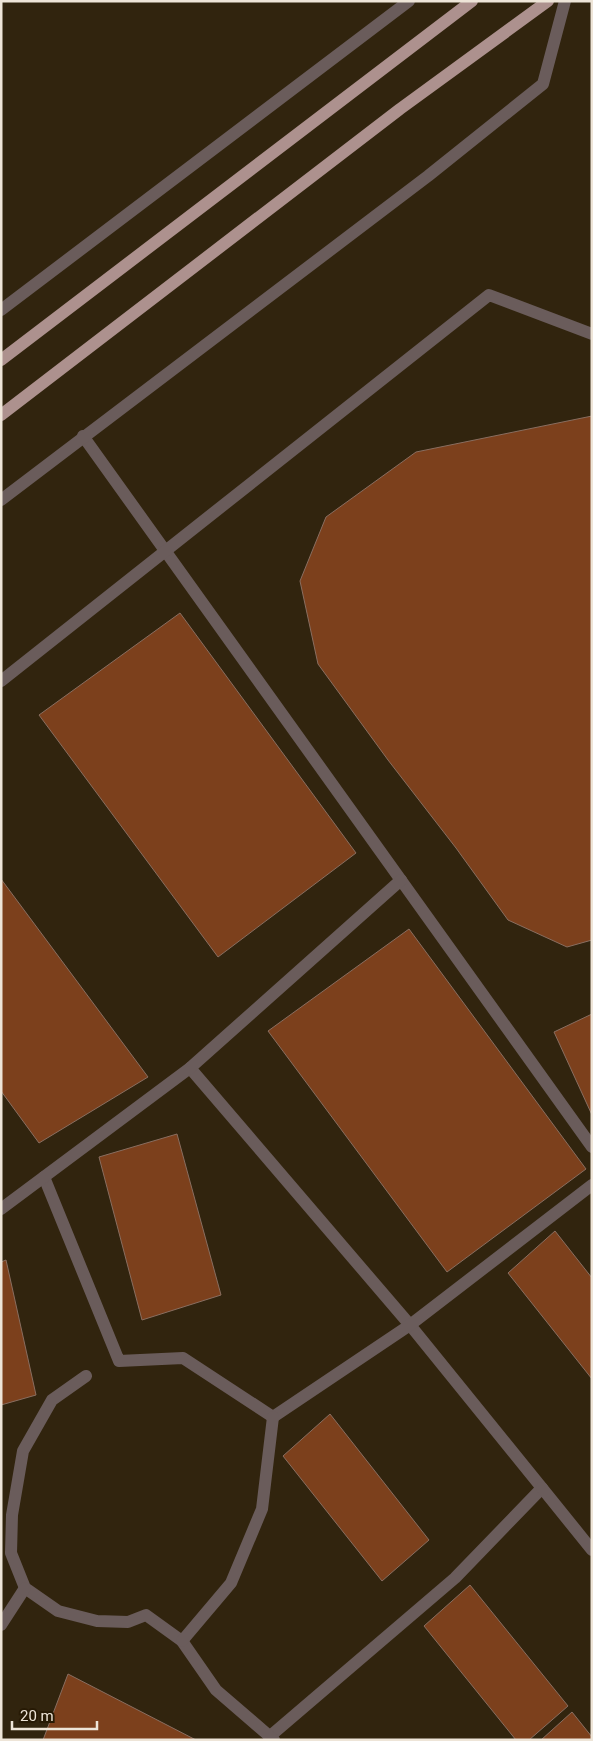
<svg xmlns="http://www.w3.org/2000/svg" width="593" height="1741" font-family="Roboto,sans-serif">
<rect width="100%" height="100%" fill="#31240e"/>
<!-- building -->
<g fill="#7c401c" stroke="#896e60">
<polygon points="592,416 592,940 567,947 508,920 456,848 388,760 318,664 300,581 326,517 416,452"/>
<polygon points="180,613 356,853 218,957 39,715"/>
<polygon points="1,879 148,1077 39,1143 1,1091"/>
<polygon points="409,929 586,1169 447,1272 268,1031"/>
<polygon points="592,1014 592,1115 554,1032"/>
<polygon points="177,1134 221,1295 142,1320 99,1157"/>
<polygon points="555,1231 592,1278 592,1379 508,1273"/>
<polygon points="6,1260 36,1395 1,1405 1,1262"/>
<polygon points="330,1414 429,1540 382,1581 283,1456"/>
<polygon points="470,1585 568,1706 529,1740 516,1740 424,1626"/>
<polygon points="68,1674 196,1740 43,1740"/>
<polygon points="572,1712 592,1737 592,1740 541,1740"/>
</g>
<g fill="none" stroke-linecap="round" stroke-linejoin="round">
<!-- minor -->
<g stroke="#6a5c5b" stroke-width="12">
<polyline points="1,310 409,1"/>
<polyline points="83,436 592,1147"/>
<polyline points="1,500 428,176 543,84 565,1"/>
<polyline points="1,681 489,295 592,334"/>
<polyline points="190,1068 410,1325 542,1488 455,1578 269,1737"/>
<polyline points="44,1177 119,1361 183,1358 273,1417 410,1325 592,1185"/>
<polyline points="1,1209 190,1068 401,880"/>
<polyline points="86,1376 52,1400 23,1451 12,1515 11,1553 25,1588 58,1611 97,1621 128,1622 146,1615 182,1641 216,1690 274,1740"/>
<polyline points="542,1488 592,1550"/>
<polyline points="1,1625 25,1588"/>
<polyline points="182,1641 231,1583 262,1509 273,1417"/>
</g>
<!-- major -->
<g stroke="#ad918e" stroke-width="12">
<polyline points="1,360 472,1"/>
<polyline points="1,415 400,109 548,1"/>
</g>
</g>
<!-- border -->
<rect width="593" height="1741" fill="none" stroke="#eee5d8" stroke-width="5"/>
<!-- scale -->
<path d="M12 1721v8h85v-8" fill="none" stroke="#eee5d8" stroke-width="2.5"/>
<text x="20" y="1721" font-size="15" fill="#eee5d8" stroke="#271a05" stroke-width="4" paint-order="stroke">20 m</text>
</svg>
